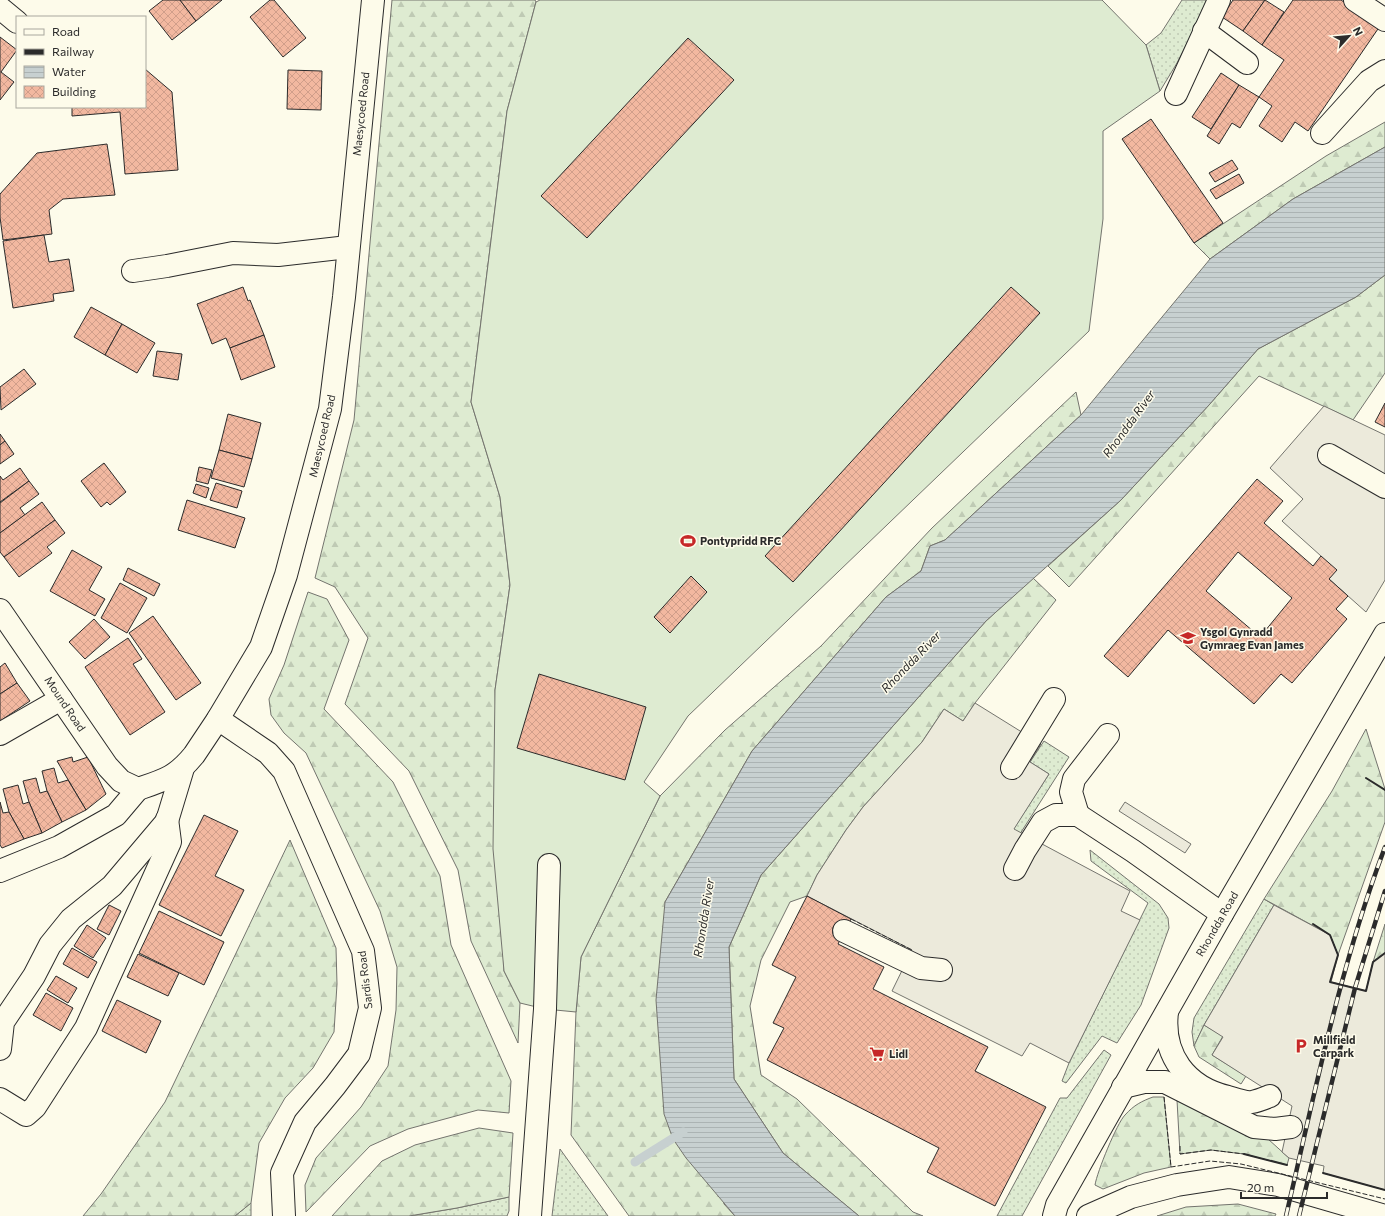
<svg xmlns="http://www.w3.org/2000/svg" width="1385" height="1216" font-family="Commissioner,sans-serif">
<defs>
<pattern id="grass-dots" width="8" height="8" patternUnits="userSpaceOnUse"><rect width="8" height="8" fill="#deebd1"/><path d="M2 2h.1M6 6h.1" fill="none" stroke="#bfcab4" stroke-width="1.8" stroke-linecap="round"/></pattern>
<pattern id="forest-firs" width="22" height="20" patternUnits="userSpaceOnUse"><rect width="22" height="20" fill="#deebd1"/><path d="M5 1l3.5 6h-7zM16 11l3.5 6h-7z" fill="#bfcab4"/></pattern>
<pattern id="water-rules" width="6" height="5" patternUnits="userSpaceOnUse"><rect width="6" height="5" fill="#c7d0d0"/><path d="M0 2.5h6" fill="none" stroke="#abb3b3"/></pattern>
<pattern id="building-cross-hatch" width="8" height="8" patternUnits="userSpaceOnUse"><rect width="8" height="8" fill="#f2b8a0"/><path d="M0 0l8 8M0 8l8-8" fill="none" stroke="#d09e8a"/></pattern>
</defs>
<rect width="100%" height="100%" fill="#fdfbea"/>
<!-- grass -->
<g fill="url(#grass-dots)" stroke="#74746e">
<polygon points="1182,0 1209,0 1177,63 1160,91 1146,45 1161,33"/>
<polygon points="1044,741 1069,757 1011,848 996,856 1049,774 1030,762"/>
<polygon points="1090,850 1159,904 1168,918 1169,928 1141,1005 1117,1043 1102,1036 1066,1083 1062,1081 1069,1063 1148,903 1091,861"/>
<polygon points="1264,899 1274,905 1204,1025 1194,1046 1192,1032 1194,1018"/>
<polygon points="1104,1050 1111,1055 1022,1216 997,1216 1060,1098 1067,1098"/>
<polygon points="560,1149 608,1216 552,1216"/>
<polygon points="509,1197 509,1211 507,1216 409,1216 457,1208"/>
<polygon points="251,1203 251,1216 235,1216"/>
</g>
<!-- forest -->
<g fill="url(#forest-firs)" stroke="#74746e">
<polygon points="392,0 535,0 536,2 507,111 471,402 500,497 510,585 495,690 504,971 520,1003 518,1043 471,941 458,870 409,771 345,704 368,638 335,587 315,578 354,420"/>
<polygon points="1385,122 1385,147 1293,199 1210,259 1194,243 1326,156"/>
<polygon points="1385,275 1385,373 1353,420 1259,376 1069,587 1048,566 1121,500 1209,405 1258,349 1356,297"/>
<polygon points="1076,392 1081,415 945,540 930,546 921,571 886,597 752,751 665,902 724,1204 735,1216 629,1216 571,1135 576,1012 581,957 660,796 725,730 821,646 932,528"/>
<polygon points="1033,578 1056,600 975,703 963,721 944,709 922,742 863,807 846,830 817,875 807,896 790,902 761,960 750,1006 761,1075 797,1099 913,1212 923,1216 859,1216 783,1153 734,1079 729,947 761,875 986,621"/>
<polygon points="308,592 327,599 349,640 324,709 393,782 440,876 451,945 511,1081 509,1113 478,1110 408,1129 370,1146 306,1212 305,1185 316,1158 361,1107 388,1066 396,1010 397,967 380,911 306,753 284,733 271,715 269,699 284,665"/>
<polygon points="1366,729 1385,789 1385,822 1338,955 1330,935 1264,899 1332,791"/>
<polygon points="290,840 336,948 337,984 334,1032 313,1068 285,1098 259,1143 251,1203 235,1216 83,1216 101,1194 165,1102"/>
<polygon points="1385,924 1385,953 1373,962"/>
<polygon points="1204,1025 1223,1036 1212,1055 1246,1076 1241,1084 1199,1057 1194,1046"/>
<path d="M1153,1097H1164L1171,1167L1144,1173L1103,1189L1095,1185C1097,1172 1117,1123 1125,1115C1134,1105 1142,1101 1153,1097Z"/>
<polygon points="1177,1100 1251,1138 1268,1139 1289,1158 1287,1165 1244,1154 1211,1150 1180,1154"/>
<polygon points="479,1128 513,1133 509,1197 457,1208 409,1216 332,1216 382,1161 415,1145"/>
<polygon points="1238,1204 1276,1214 1275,1216 1157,1216 1186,1207"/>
</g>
<!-- pitch -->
<polygon fill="#deebd1" stroke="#74746e" points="540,0 1102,0 1146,45 1160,91 1103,131 1103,219 1089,331 688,716 644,782 660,796 581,957 576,1012 545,1009 520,1003 504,971 493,849 495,690 510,585 500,497 471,402 507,111 536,2"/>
<!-- parking -->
<g fill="#eceadb" stroke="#74746e">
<polygon points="1324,406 1385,435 1385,580 1366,612 1329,579 1321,556 1282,521 1303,499 1270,468"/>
<polygon points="975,703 1041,744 1030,762 1049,774 1014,829 1130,891 1121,911 1140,920 1069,1063 1030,1043 1022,1056 892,991 912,950 807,896 817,875 846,830 863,807 922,742 944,709 963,721"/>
<polygon points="1125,802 1191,844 1185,853 1119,811"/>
<polygon points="1274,905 1330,935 1338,955 1331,982 1366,991 1373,962 1385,953 1385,1190 1323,1173 1324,1166 1289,1158 1282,1152 1292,1106 1212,1055 1223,1037 1204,1025"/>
</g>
<!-- water -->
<polygon fill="url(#water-rules)" stroke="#74746e" points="1385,147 1385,275 1356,297 1258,349 1209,405 1121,500 986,621 761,875 729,947 734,1079 783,1153 859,1216 735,1216 686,1158 673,1139 664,1114 656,1000 665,902 752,751 886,597 921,571 930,546 945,540 1081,415 1210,259 1293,199"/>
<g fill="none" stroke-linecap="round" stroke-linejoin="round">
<!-- stream -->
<polyline stroke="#c7d0d0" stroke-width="9" points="635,1162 683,1132"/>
</g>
<!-- building -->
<g fill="url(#building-cross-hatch)" stroke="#2b2b2b" fill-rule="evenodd">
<polygon points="163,0 180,0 196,21 172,40 149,11"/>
<polygon points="180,0 222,0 196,21"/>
<polygon points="270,0 274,0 306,38 283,57 250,17"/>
<polygon points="1233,0 1265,0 1243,31 1222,17"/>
<polygon points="1265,0 1284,12 1262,45 1243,31"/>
<polygon points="1293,0 1341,0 1380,26 1308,131 1295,122 1282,142 1259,126 1272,106 1259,97 1284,60 1262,45"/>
<polygon points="0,37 17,50 1,72 14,82 0,100"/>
<polygon points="688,38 734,80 587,238 541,196"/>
<polygon points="145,69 172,92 178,170 125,174 120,112 72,116 72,107 145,107"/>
<polygon points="288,70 322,71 321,110 287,109"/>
<polygon points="1221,73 1239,85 1211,129 1192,117"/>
<polygon points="1239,85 1259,97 1240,128 1232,123 1219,144 1207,136"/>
<polygon points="1151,119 1223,223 1194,243 1122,139"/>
<polygon points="107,144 115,195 63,199 49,210 52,234 3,240 0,217 0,194 37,153"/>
<polygon points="1232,160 1238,169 1215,182 1209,173"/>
<polygon points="1239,174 1244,183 1216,199 1210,190"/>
<polygon points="44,235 49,262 69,259 74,291 53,294 54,301 13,308 3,241"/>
<polygon points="243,287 248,301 250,300 264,335 230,348 226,338 212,344 197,304"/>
<polygon points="1011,287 1040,313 793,582 765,556"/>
<polygon points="91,307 122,324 105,355 74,337"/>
<polygon points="122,324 155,343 137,373 105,355"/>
<polygon points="264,335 275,367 241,380 230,348"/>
<polygon points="157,351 182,354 178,380 153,376"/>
<polygon points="24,369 36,384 1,410 0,387"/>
<polygon points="1385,403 1385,427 1375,422"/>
<polygon points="228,414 261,423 252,459 219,450"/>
<polygon points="0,434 5,441 0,445"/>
<polygon points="5,441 14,454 0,464 0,445"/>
<polygon points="219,450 252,459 244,487 211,478"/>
<polygon points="104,463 126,492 110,505 107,502 101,507 81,481"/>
<polygon points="199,467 212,470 208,484 196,481"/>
<polygon points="20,468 29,481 0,502 0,476 3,480"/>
<path d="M1257,479L1283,501L1264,523L1313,566L1321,556L1337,570L1329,579L1348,596L1336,609L1347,619L1292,683L1281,674L1254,704L1168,630L1128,677L1104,656ZM1238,552L1292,598L1260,637L1206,591Z"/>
<polygon points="29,481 39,494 20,508 25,515 0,533 0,503"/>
<polygon points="216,483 242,491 237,508 210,500"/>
<polygon points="196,484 209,488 206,498 193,493"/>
<polygon points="187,500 245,518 235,548 178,530"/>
<polygon points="42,502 55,520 4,557 0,552 0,533"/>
<polygon points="55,520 65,533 47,547 52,553 19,577 4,557"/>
<polygon points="72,550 102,567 89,590 105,599 95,616 50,591"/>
<polygon points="128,568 160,584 154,596 123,580"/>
<polygon points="691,576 707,592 670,633 654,617"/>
<polygon points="120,583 147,598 127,633 101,618"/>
<polygon points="153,616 201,683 176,700 129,633"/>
<polygon points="94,619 110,637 85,659 69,642"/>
<polygon points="128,638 142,659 133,664 165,712 130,735 85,667"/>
<polygon points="5,663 17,683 0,694 0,667"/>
<polygon points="539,674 646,707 625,780 517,748"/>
<polygon points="17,683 30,701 0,721 0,694"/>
<polygon points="72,757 73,762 88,757 106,794 86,810 57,761"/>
<polygon points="54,768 58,783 68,780 86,810 62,822 47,791 42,771"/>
<polygon points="36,778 40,793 47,791 62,822 42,833 29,802 23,781"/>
<polygon points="18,785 23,804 29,802 42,833 24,839 9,812 3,789"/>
<polygon points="0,802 3,813 9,812 24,839 2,848 0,845"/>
<polygon points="204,815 238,831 215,876 244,890 221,936 159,905"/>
<polygon points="807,896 851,919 838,944 884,967 873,989 988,1047 975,1071 1046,1107 995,1206 927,1172 939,1148 767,1060 784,1028 773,1023 796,977 772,965"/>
<polygon points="109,905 121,911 109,935 97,929"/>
<polygon points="159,911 224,942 204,985 139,953"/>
<polygon points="87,925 106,938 93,958 74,946"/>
<polygon points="72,948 97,962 88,978 63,964"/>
<polygon points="138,954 179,973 168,996 127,977"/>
<polygon points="56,976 77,988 68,1003 47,990"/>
<polygon points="46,993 73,1008 61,1031 33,1015"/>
<polygon points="117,1000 161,1021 146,1053 102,1031"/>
</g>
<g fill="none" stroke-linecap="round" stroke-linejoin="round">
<!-- minor casing -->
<g stroke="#2b2b2b" stroke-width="24">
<g id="minor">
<polyline points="1355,0 1385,20"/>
<polyline points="0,8 17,22"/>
<polyline points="1204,31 1247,63"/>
<polyline points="1176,94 1219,0"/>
<polyline points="1322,133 1369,81 1385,71"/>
<polyline points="133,271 167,266 233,253 278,255 348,247"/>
<polyline points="1329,455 1385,487"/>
<polyline points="0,610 107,766 121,781 138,789"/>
<polyline points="218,719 268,753 284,771 363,951 370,1008 359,1054 335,1086 305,1122 282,1173 284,1216"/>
<polyline points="0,734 61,699"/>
<polyline points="1012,768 1054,699"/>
<path d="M138,789C165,780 176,777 194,755L218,719L261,647L286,575L330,409L344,297L373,0"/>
<polyline points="1078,815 1071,792 1074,779 1108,735"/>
<polyline points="1015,869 1025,850 1043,822 1056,815 1078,815 1133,851 1222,914"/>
<polyline points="0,871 59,847 116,815 138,789"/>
<polyline points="844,931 921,968 941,970"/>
<path d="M1167,1012C1162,1055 1186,1087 1228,1097C1235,1099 1246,1103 1252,1102C1258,1101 1265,1098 1270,1096"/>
<polyline points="0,1049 3,1022 34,976 50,945 71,919 112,886 167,821 183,768"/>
<polyline points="1123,1087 1144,1082 1165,1082 1254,1127 1275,1129 1291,1127"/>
<polyline points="0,1099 26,1115 35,1107 86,1028 170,842 167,819"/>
<polyline points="530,1216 545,1009 549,865"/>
</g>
</g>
<!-- major casing -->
<g stroke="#2b2b2b" stroke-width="24">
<g id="major">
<polyline points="1054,1216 1057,1205 1222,914 1385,634"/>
<polyline points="1088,1216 1131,1197 1177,1185 1229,1177 1278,1185 1385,1216"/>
</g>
</g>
<!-- minor -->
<use href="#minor" stroke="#fdfbea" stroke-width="22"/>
<!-- major -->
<use href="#major" stroke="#fdfbea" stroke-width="22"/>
<!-- rail casing -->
<g stroke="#2b2b2b" stroke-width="4.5">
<g id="rail">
<path d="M1286,1216C1315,1092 1340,966 1385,847"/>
<polyline points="1299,1216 1355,988 1385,891"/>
</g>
</g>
<!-- rail -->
<use href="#rail" stroke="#fdfbea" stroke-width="3" stroke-dasharray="9" stroke-linecap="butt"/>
<!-- fence -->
<g stroke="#2b2b2b" stroke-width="1" stroke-dasharray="5 2" stroke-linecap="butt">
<polyline points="851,919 912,950"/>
<polyline points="1164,1097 1171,1167 1210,1161 1241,1164 1385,1199"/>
<polyline points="1180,1146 1180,1154 1211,1150 1244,1154"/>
</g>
<!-- wall -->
<g stroke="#2b2b2b" stroke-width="2">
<polyline points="1366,778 1385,790"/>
<polyline points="1313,924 1330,935 1338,955 1330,982 1366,991 1373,962 1385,953"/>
<polyline points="1244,1154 1287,1165"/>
<polyline points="1323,1173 1385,1190"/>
</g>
</g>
<!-- icons -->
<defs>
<g id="stadium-bare" transform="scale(1.2)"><path d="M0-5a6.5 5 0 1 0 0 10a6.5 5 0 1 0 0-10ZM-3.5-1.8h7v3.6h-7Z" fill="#c62828" stroke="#fdfbea" stroke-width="2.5" paint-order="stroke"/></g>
<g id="school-bare" transform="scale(1.2)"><path d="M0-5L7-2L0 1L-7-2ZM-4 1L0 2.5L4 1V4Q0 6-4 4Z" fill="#c62828" stroke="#fdfbea" stroke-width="2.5" paint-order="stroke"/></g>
<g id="parking-bare" transform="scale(1.2)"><path d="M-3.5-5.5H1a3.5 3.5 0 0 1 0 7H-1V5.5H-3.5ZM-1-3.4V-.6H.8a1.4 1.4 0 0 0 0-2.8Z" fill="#c62828" stroke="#fdfbea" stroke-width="2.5" paint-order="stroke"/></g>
<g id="supermarket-bare" transform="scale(1.2)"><path d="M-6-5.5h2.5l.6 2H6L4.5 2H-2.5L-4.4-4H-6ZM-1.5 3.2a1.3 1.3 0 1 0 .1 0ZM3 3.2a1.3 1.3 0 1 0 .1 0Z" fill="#c62828" stroke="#fdfbea" stroke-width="2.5" paint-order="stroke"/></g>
</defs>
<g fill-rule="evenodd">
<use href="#stadium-bare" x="688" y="541"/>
<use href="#school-bare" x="1188" y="638"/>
<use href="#parking-bare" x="1301" y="1046"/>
<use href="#supermarket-bare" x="877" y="1054"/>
</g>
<g text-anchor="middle" stroke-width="3" stroke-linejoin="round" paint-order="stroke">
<!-- street labels -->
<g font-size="11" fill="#2b2b2b" stroke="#fdfbea">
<text transform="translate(361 114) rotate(-84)" y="4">Maesycoed Road</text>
<text transform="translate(322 436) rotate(-77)" y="4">Maesycoed Road</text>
<text transform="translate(65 704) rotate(56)" y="4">Mound Road</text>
<text transform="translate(1217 924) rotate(-60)" y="4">Rhondda Road</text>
<text transform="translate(365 980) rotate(-97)" y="4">Sardis Road</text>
</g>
<!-- poi labels -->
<g font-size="11" font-weight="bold" fill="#2b2b2b" stroke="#fdfbea" text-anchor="start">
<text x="700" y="545">Pontypridd RFC</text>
<text x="1200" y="636">Ysgol Gynradd<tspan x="1200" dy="13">Gymraeg Evan James</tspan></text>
<text x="1313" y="1044">Millfield<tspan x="1313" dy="13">Carpark</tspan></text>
<text x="889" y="1058">Lidl</text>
</g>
<!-- water labels -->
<g font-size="12" font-style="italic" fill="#2b2b2b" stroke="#fdfbea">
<text transform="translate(1129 424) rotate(-54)" y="4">Rhondda River</text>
<text transform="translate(911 662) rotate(-46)" y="4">Rhondda River</text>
<text transform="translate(704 918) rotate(-81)" y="4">Rhondda River</text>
</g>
</g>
<!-- legend -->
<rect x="16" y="16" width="130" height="92" fill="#fdfbea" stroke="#a9a89e"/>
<rect x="24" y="29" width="20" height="6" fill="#fdfbea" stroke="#a9a89e"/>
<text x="52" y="36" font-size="12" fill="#2b2b2b">Road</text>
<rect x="24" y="49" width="20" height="6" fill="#2b2b2b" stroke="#a9a89e"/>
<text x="52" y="56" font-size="12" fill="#2b2b2b">Railway</text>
<rect x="24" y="66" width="20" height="12" fill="url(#water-rules)" stroke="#a9a89e"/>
<text x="52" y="76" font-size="12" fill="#2b2b2b">Water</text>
<rect x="24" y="86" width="20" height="12" fill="url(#building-cross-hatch)" stroke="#a9a89e"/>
<text x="52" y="96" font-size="12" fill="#2b2b2b">Building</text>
<!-- north arrow -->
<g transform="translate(1349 36) rotate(63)" stroke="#fdfbea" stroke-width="3" paint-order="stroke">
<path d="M0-3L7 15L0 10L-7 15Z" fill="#2b2b2b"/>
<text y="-6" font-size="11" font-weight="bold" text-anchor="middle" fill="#2b2b2b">N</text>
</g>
<!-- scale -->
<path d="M1241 1192v6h86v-6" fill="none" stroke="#2b2b2b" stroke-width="2"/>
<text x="1247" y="1192" font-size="12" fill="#2b2b2b" stroke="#fdfbea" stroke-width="3" paint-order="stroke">20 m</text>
</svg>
